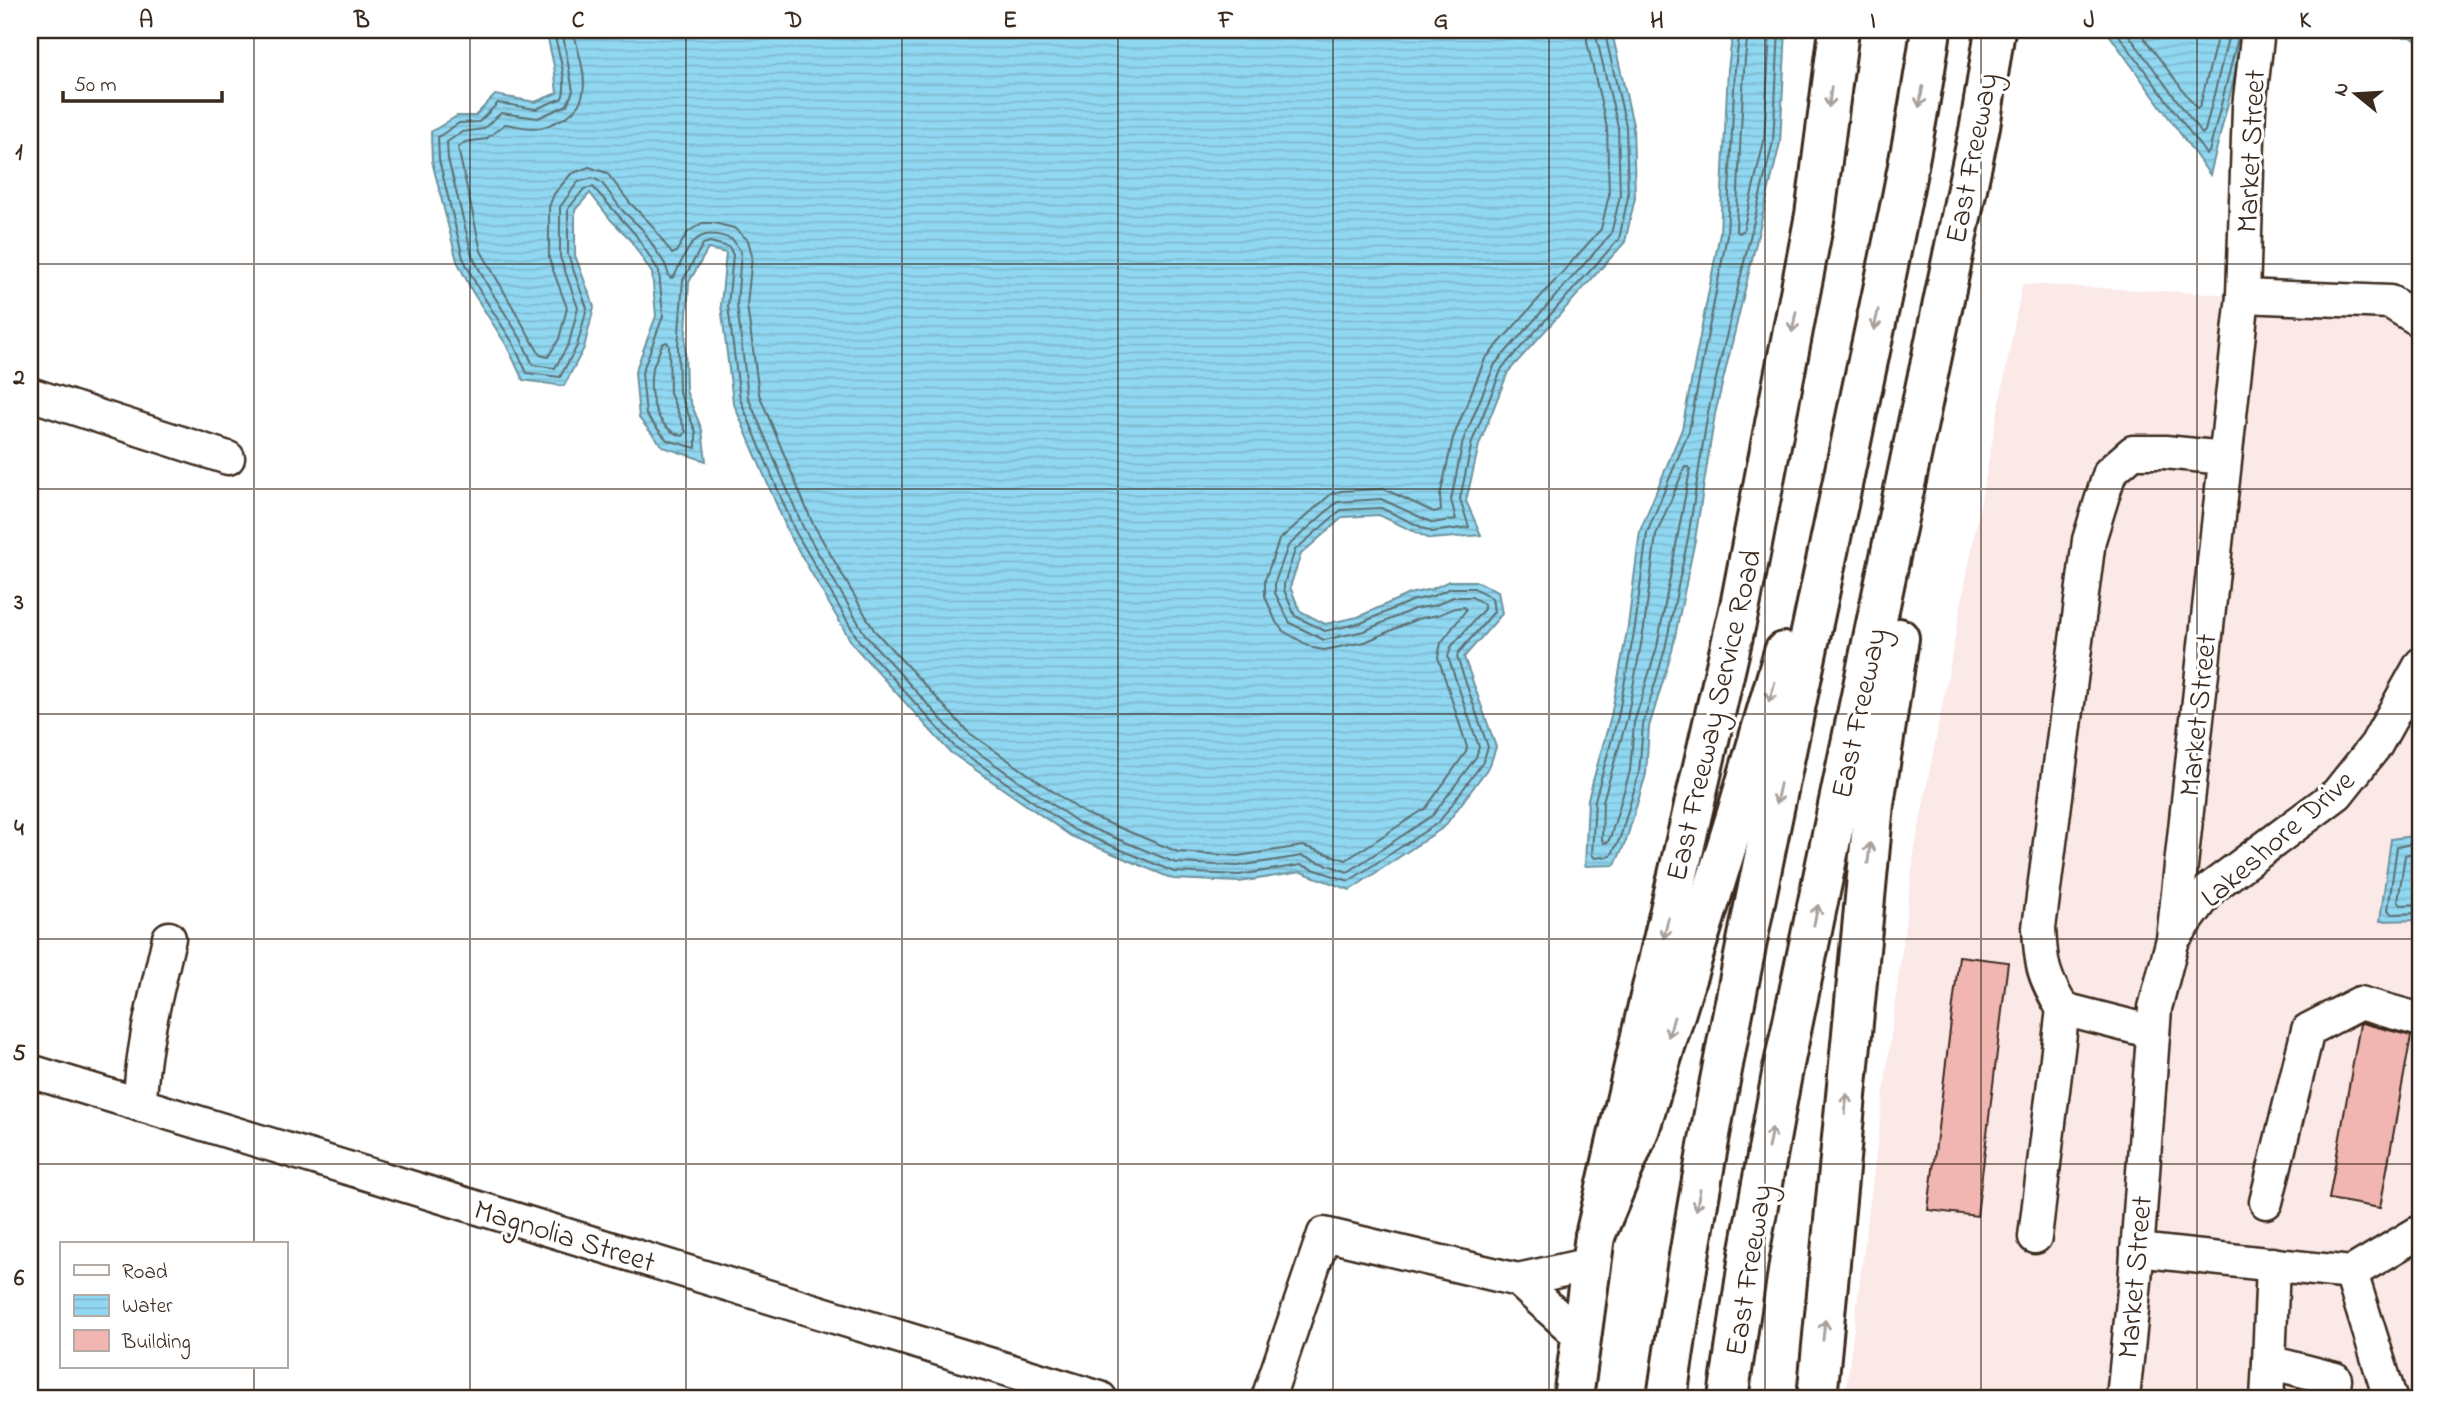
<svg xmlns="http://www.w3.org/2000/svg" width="2451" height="1428" font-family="'Indie Flower',sans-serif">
<defs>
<pattern id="water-rules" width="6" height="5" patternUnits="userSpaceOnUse" patternTransform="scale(1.75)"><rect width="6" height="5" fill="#90d7f1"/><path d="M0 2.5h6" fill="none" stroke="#7db9ce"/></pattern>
</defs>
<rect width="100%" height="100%" fill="#fff"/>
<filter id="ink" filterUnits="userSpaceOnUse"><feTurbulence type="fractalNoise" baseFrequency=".0143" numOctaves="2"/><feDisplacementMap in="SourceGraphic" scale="14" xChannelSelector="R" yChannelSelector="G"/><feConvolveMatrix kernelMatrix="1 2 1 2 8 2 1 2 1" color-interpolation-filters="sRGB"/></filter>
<g filter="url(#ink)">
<!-- built -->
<polygon fill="#fbe9e8" points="2022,284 2336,300 2421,315 2421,835 2387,921 2421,920 2421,1398 1845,1398 1914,854"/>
<!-- water -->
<g fill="url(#water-rules)" stroke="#6e929d" stroke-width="2">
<polygon points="546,30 1613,30 1613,37 1633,125 1635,198 1625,242 1508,372 1479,445 1466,501 1481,535 1430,539 1379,515 1343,517 1301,554 1290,587 1300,611 1325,624 1358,617 1409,594 1432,589 1449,581 1475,581 1498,591 1502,614 1464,657 1496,747 1490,765 1444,827 1350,890 1301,872 1239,882 1173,879 1071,836 950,752 853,645 789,534 733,402 721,305 726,253 708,249 689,282 685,347 686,391 702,430 706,461 663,447 639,418 635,372 656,316 652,273 629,238 611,220 590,193 575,210 575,255 594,307 584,348 564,386 523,380 507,346 472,291 457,261 432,161 431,132 457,116 475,116 495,95 535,102 557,93 554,66"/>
<polygon points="1733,30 1786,30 1780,143 1715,414 1695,540 1672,651 1649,727 1646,774 1626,841 1615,865 1585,866 1588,799 1611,716 1628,626 1640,531 1682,429 1720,233 1728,69"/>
<polygon points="2106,30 2421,30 2421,44 2411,37 2245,35 2210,175"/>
<polygon points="2421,835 2421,920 2380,921 2391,839"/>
</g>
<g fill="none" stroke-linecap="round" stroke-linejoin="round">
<!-- shore -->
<g stroke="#5d6f72" stroke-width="2">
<path d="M553,30C557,46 569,84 562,98L536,109L498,103L479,122L459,123L438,137L439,160L463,258L478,288L513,343L527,373L560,377L577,346L587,308L568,255V209L584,189L593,187L635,234L659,271L663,316L642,373L646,415L667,440L696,448V432L679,392L678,346L683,280L703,244L710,242L729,247L733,255L728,306L740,399L795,531L859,641L955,747L1074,830L1174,872L1239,875L1301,865L1349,881L1439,822L1483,762L1488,747L1457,657L1459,652L1494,612L1492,598L1474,588H1451L1433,596L1411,601L1361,623L1325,631L1295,616L1284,590V584L1295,550L1341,510L1381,508L1432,532L1469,527L1460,499L1472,442L1502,368L1619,239L1628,197L1626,126L1606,38V30"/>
<path d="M562,30L573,91L567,105L538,118L501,113L483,129L462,132L447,142L448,159L472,255L486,283L521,339L533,365L555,368L569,343L578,308L560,257V207L578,182L593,178L602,183L622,210L642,229L665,264L670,278L674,277C689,247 695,223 733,240L741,252L737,305L748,397L803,527L866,636L960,740L1079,823L1176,863L1238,866L1302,856L1348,872L1433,815L1476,757L1479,747L1448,657L1451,647L1484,609V604L1472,597H1453L1436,605L1414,609L1364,631L1324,640L1290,623L1275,593V582L1288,546L1337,502L1381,499L1433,523L1456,519L1451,500L1463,441L1495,364L1611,234L1620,196L1618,127L1597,40V30"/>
<path d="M573,30C581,64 599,104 558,121C551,124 545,128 537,128C527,129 515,125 505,124L486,139L465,142L458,148L481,251L540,355L548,357L559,339L567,308L549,259V207L554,194L571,174L589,167L607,173L630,203L650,223L672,254L676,252L688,232L702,223H714L734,228L748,240L752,256L747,305L759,394L812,522L874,630L968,732L1084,813L1178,852L1238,856L1303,846L1346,860L1426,808L1466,752L1467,747L1438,657L1441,643L1466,610L1464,607L1455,608L1438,615L1417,619L1365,642L1324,650L1313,648L1283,631L1276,622L1265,596V580L1279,540L1331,494L1341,491L1384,489L1434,512L1441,510L1440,496L1453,438L1485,359L1601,229L1609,195L1607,128L1587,42V30"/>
<polyline points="1740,30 1735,69 1727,235 1689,431 1647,533 1635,627 1618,717 1595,800 1592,855 1595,858 1611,856 1620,838 1639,773 1643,725 1665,649 1688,538 1708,412 1773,142 1779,30"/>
<polyline points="1748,30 1744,70 1736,230 1739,233 1743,231 1764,141 1770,30"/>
<polyline points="2115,30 2206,154 2209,152 2240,30"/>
<polyline points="2125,30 2202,134 2205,131 2230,30"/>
<polyline points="2138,30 2197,109 2200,106 2219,30"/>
<path d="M667,342L669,345L670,393L686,432L683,436C658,430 649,400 651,376C652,366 659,354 662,344Z"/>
<polygon points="1685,467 1688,467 1690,470 1657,647 1634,723 1630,771 1611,835 1608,842 1604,843 1602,840 1603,801 1627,719 1644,628 1656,535"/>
<polyline points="2421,842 2397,847 2388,910 2392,914 2421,913"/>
<polyline points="2421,851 2405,855 2398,901 2401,905 2421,904"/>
</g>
</g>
<!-- building -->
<g fill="#f1b5b2" stroke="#3b2a1e" stroke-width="2">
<polygon points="1959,956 2008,962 1977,1216 1928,1210"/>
<polygon points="2362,1023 2411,1036 2380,1208 2329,1199 2360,1024"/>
</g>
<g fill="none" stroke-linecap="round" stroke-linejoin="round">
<!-- minor casing -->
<g stroke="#3b2a1e" stroke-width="37">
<g id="minor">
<polyline points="2243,296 2390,302 2421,321"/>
<polyline points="30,394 228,458"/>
<polyline points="2174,938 2211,888 2337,794 2376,745 2421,664"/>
<path d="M2153,1032L2063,1009C2043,977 2041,965 2039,928L2089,540L2110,472L2133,452H2165L2225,458"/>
<polyline points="30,1071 1100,1398"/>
<path d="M140,1105C141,1048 157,993 169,938"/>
<polyline points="2266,1202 2308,1030 2360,1003 2421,1020"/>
<polyline points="2035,1237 2063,1009"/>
<polyline points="2137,1250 2351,1273 2418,1233 2421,1234"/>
<polyline points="2273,1264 2269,1362 2335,1379 2333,1398"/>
<polyline points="2351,1273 2390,1398"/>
<polyline points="1518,1280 1591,1264"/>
<polyline points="1268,1398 1324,1234 1518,1280 1581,1337"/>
<polyline points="2123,1398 2135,1281 2155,1008 2173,939 2243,296 2249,107 2258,30"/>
<polyline points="2267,1398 2269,1362"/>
</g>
</g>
<!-- major casing -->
<g stroke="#3b2a1e" stroke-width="44">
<polyline id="major" points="1573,1398 1595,1236 1741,601 1815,215 1839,30"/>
</g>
<!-- highway casing -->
<g stroke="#3b2a1e" stroke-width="44">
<g id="highway">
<polyline points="1595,1236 1640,1128 1737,813 1784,652"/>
<path d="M1667,1398C1713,1077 1785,760 1851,442C1879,305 1911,169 1931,30"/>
<polyline points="1728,1398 1749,1255 1782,1074 1980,126 1995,30"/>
<polyline points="1817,1398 1874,804 1899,638"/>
</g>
</g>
<!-- minor -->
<use href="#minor" stroke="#fff" stroke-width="32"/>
<!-- major -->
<use href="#major" stroke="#fff" stroke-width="38"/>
<!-- highway -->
<use href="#highway" stroke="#fff" stroke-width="38"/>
</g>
<!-- one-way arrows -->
<defs><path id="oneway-shaft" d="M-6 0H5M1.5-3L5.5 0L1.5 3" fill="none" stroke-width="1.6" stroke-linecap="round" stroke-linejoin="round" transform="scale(1.75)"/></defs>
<g stroke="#a79f9a">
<use href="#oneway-shaft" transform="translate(1830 97) rotate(97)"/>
<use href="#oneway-shaft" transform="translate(1921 97) rotate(100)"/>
<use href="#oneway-shaft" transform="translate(1876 320) rotate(102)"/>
<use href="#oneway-shaft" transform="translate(1794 322) rotate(101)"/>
<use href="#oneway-shaft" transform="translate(1772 692) rotate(106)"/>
<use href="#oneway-shaft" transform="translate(1778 794) rotate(102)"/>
<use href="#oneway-shaft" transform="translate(1869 853) rotate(-84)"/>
<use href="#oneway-shaft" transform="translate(1816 915) rotate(-78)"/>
<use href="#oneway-shaft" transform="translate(1666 928) rotate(103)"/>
<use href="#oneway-shaft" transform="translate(1671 1027) rotate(107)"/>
<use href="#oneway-shaft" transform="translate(1846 1104) rotate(-85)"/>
<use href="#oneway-shaft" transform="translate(1770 1138) rotate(-79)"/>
<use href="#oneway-shaft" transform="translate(1698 1200) rotate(101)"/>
<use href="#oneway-shaft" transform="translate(1824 1330) rotate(-84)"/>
</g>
</g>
<!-- grid -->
<path fill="none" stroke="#3b2a1e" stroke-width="2" stroke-opacity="0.55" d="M254,30V1244M470,30V1398M686,30V1398M902,30V1398M1118,30V1398M1333,30V1398M1549,30V1398M1765,30V1398M1981,30V1398M2197,30V1398M30,264H2421M30,489H2421M30,714H2421M30,939H2421M30,1164H2421M254,1367V1398"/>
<g text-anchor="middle" stroke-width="6" stroke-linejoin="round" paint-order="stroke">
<!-- street labels -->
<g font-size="30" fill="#3b2a1e" stroke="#fff">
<text transform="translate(2250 151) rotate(-87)" y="10">Market Street</text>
<text transform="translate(1971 158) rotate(-79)" y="10">East Freeway</text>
<text transform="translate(1858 713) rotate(-78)" y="10">East Freeway</text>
<text transform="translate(1713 715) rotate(-77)" y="10">East Freeway Service Road</text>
<text transform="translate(2197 715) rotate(-84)" y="10">Market Street</text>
<text transform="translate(2277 838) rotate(-41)" y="10">Lakeshore Drive</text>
<text transform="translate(565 1235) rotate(17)" y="10">Magnolia Street</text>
<text transform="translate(1748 1270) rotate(-81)" y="10">East Freeway</text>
<text transform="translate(2134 1277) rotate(-85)" y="10">Market Street</text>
</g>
</g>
<!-- margin -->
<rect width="2451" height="1428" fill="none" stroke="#fff" stroke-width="77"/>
<!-- legend -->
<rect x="60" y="1242" width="228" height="126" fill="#ffffff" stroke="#b1aaa5" stroke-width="2"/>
<rect x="74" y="1265" width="35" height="10" fill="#ffffff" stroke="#b1aaa5" stroke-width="2"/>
<text x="122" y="1278" font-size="21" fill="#3b2a1e">Road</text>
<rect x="74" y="1295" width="35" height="21" fill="url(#water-rules)" stroke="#b1aaa5" stroke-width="2"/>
<text x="122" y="1312" font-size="21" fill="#3b2a1e">Water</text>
<rect x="74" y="1330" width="35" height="21" fill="#f1b5b2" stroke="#b1aaa5" stroke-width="2"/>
<text x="122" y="1348" font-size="21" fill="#3b2a1e">Building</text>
<!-- north arrow -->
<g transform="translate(2356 94) rotate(288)" stroke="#ffffff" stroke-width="5" paint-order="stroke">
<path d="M0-5L12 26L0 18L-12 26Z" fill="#3b2a1e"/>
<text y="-10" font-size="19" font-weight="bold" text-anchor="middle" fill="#3b2a1e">N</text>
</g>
<!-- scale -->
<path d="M63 91v10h159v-10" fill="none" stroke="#3b2a1e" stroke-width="3.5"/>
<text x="74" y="91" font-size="21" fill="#3b2a1e" stroke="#ffffff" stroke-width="5" paint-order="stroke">50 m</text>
<rect x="38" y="38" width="2374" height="1352" fill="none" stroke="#3b2a1e" stroke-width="2.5"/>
<g font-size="23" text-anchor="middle" font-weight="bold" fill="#3b2a1e">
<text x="146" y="27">A</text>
<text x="362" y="27">B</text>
<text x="578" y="27">C</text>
<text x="794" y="27">D</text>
<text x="1010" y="27">E</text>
<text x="1226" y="27">F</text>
<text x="1441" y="27">G</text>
<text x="1657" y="27">H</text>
<text x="1873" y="27">I</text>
<text x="2089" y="27">J</text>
<text x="2305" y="27">K</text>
<text x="19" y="159">1</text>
<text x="19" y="384">2</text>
<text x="19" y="609">3</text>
<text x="19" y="835">4</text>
<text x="19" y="1060">5</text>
<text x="19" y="1285">6</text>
</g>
</svg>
